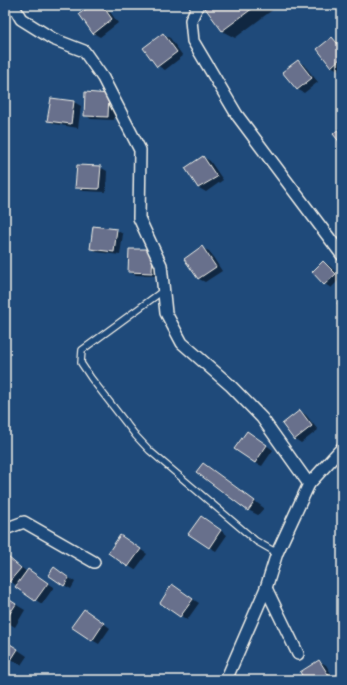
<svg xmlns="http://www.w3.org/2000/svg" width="347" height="685" font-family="'Shantell Sans',sans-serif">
<rect width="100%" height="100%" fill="#1f4a7a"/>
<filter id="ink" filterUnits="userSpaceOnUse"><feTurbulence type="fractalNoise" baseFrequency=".025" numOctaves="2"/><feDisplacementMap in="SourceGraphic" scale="8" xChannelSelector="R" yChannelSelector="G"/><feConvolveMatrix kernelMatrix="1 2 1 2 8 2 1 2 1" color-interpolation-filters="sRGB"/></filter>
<g filter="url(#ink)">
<!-- shadow -->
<g fill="#0007">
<polygon points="94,5 105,5 118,23 100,37 93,33"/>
<polygon points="211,5 279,5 235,38 222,31"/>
<polygon points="163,35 170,38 183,56 165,70 158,66"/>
<polygon points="332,38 338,42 342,46 342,66 338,70 331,66"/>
<polygon points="298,61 304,65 318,82 304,93 297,89"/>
<polygon points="86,93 116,99 114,120 91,119 85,115"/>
<polygon points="51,99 74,102 81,106 78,128 55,124 48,121"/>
<polygon points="203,157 210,161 223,180 206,192 199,188 186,168"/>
<polygon points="100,167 107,171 106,192 83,191 76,187"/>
<polygon points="116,230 123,234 120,255 97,252 91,248"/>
<polygon points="202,248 209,251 222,271 205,282 199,279 185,259"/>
<polygon points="153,250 158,276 136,275 129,272"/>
<polygon points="324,262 330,266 341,278 331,288 325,284"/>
<polygon points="300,411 306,415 318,430 301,443 295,439"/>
<polygon points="254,436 273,450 262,466 255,463"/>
<polygon points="204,464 213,470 264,508 258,515 248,510"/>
<polygon points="208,521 227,535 216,551 209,547"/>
<polygon points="127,540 147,554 135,570 109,553"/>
<polygon points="9,558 27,572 34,574 54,587 42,604 16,587 17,586 5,577 5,563"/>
<polygon points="61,572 75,582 71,589 64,585"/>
<polygon points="179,590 199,603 187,620 161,602"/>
<polygon points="5,598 25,610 15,627 5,621"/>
<polygon points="91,614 110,628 99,644 92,640"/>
<polygon points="5,641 27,656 21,665 5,655"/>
<polygon points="319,661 326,665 335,680 306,680 301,672"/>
</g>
<!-- building -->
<g fill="#68708c" stroke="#f4f1e8">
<polygon points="92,5 102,5 112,19 93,34 79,14"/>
<polygon points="209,5 257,5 222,31 205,8"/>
<polygon points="163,33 177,52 157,67 143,48"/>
<polygon points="332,37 342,49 342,57 331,67 317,49"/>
<polygon points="298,60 312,78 297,90 282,72"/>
<polygon points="85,92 109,94 108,117 84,116"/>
<polygon points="51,98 74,101 71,124 47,121"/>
<polygon points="342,126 342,145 333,134"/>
<polygon points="203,156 217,177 198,188 185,168"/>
<polygon points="77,165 101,166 99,189 75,188"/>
<polygon points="93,226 117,229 114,252 90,249"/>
<polygon points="202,246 216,267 198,279 184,259"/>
<polygon points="129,249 153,249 152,273 128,272"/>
<polygon points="323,261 336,274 324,285 312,272"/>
<polygon points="342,299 342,309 337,303"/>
<polygon points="300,410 312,426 294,440 282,424"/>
<polygon points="247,431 267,445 255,463 234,449"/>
<polygon points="203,463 255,501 248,511 196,472"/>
<polygon points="201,516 221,530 209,548 188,534"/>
<polygon points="120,535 141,549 128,567 108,553"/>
<polygon points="8,557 21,568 9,582 5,578 5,561"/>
<polygon points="54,567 69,578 64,586 48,575"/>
<polygon points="28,569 48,583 35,601 15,587"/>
<polygon points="172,584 193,599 180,617 160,603"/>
<polygon points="5,597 16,604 5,621"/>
<polygon points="84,609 104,623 92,641 71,627"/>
<polygon points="5,641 18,649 11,660 5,656"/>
<polygon points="319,660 331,679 305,680 300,672"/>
</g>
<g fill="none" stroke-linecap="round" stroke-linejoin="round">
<!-- service casing -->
<g stroke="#f4f1e8" stroke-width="8">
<polyline id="service" points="164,290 82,350 81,363 91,378 136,436 150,451 256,541 277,553"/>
</g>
<!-- minor casing -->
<g stroke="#f4f1e8" stroke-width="14">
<g id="minor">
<polyline points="13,5 21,19 53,39 84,51 103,78 140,150 139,218 161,265 166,313 182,343 230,385 262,418 309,484"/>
<polyline points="198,5 191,20 193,41 237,115 342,255"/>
<polyline points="5,529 24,522 94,562"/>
<polyline points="266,588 298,654"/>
<polyline points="226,680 266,588 277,553 309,484 342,448"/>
</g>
</g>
<!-- service -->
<use href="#service" stroke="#1f4a7a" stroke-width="5.5"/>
<!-- minor -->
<use href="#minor" stroke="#1f4a7a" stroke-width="11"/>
</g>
</g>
<!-- margin -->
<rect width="347" height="685" fill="none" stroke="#1f4a7a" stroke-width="20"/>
<rect x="10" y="10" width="327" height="665" fill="none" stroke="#f4f1e8" stroke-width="1.5" filter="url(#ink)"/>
</svg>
